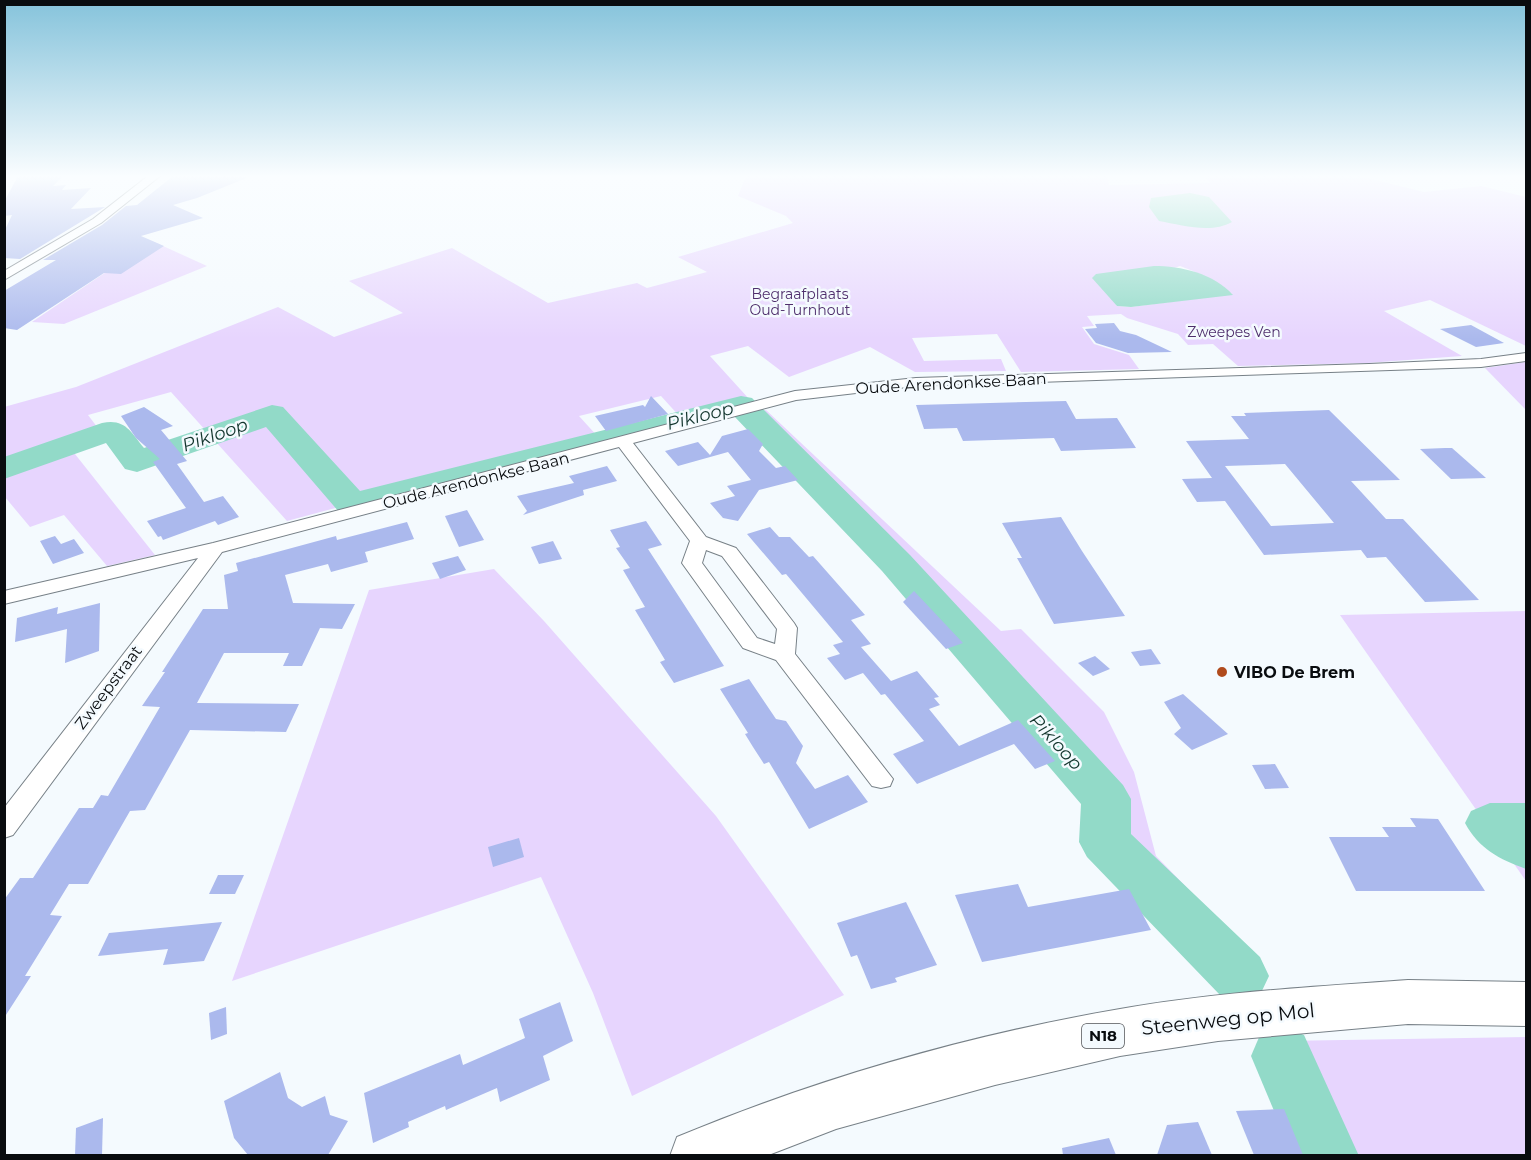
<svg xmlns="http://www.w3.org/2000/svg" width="1531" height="1160" font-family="Montserrat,sans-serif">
<rect width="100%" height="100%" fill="#f4fafe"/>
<!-- green -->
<g fill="#e7d5fe" fill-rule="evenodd">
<path d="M746,176H1107L1109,185L1210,183L1205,176H1359L1424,192L1481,186L1526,197V346L1430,300L1384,311L1462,356L1367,363L1238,366L1213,344L1188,345L1178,334L1127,318L1121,314L1087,316L1094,326L1082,327L1094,344L1129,355L1139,369L1021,372L997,334L912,338L924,361L1001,359L1006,371L915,372L870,347L789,377L748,346L710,356L750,400L681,418L661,396L579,416L599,438L364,497L339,507L287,521L171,392L88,415L104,436L71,449L155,555L107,566L64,515L30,527L5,497L4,407L76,387L278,307L334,337L403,313L349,281L452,248L548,303L637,283L647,288L707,272L678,257L793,223L786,216L738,196ZM1180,266L1193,271L1232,294L1131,307L1117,306L1107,292Z"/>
<polygon points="152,241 207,266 64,324 32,322"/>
<polygon points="1526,362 1526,410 1485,368"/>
<polygon points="766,410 1001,631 1021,629 1104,712 1134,772 1156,856 1244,946 1254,971 1240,976 1105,842 1106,798 896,563 750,414"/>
<polygon points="494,569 544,621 716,816 844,995 632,1096 593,993 541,877 232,981 369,590"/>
<polygon points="1526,611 1526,881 1340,615"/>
<polygon points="1526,1037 1526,1156 1333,1155 1282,1041"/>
</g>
<!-- water -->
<g fill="#92dac8">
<path d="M1190,193L1209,197L1232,222C1211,234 1182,225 1159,221L1149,207L1151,198Z"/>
<path d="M1154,266C1181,266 1213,273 1233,295L1131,307L1117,306L1092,278L1096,274Z"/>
<path d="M1490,803H1526V869C1499,859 1479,849 1465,823L1471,811Z"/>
</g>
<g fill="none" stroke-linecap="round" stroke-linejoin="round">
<!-- river -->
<g fill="#92dac8" fill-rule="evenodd">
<path d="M741,396L752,398L910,555L1123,785L1131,799V834L1260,957L1269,976L1260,995L1240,1003L1220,995L1087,857L1079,842L1081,804L882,571L734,416L352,515L339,512L266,427L137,472L125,469L106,443L4,479V457L102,423C125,418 131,432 144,448L272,405L283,407L360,491Z"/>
<polygon points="1282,1026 1304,1035 1359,1156 1293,1156 1251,1056 1260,1035"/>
</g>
</g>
<!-- building -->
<g fill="#abb9ed" fill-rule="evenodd">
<polygon points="18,176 63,176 53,186 66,185 62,190 91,188 71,209 105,207 20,259 4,258 4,232 12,215 4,216 4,202"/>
<polygon points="173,176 249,177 197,198 173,205 203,218 141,236 164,246 121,274 104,273 17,330 4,328 4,291 56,260 43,260 102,225 126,206 137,205"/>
<polygon points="1114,323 1120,331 1136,335 1172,352 1128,353 1096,343 1085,329 1097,328 1095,324"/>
<polygon points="1471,325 1504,343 1476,347 1440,329"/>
<polygon points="651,396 668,414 606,431 595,416 643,405 645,407"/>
<polygon points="1066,401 1076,419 1117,418 1136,448 1061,451 1054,438 963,441 957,428 924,429 916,405"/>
<polygon points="144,407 173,426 161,430 187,461 177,464 204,502 223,496 239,517 218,525 215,521 163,540 161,536 158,537 147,521 186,508 153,462 160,459 136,438 121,416"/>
<path d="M1329,410L1400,480L1351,481L1386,519H1403L1479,600L1425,602L1386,557L1367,558L1361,550L1264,555L1225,501L1197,502L1182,479L1212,478L1186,441L1249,439L1231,416H1246L1244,413ZM1285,464L1334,523L1271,526L1225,466Z"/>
<polygon points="748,429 763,444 759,451 776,468 785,466 798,480 759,490 738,521 723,518 710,503 735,496 727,486 751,480 728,452 678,466 665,451 698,442 710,455 722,436"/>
<polygon points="1445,448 1452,448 1486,478 1451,479 1420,449"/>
<polygon points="607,466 617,481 583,490 584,495 523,515 527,511 517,496 574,483 569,476"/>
<polygon points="467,510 484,540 459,547 445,516"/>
<polygon points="1061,517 1082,551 1125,616 1054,624 1017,558 1022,558 1002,523"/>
<polygon points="646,521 662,545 648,549 724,666 674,683 660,662 665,660 635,610 645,607 623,570 630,568 616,548 620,547 610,530"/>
<polygon points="407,522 414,539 365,552 368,562 331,572 328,564 285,575 293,603 355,604 342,629 320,628 302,666 283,666 289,653 224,653 197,703 299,704 286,732 190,730 145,810 130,811 88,884 69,884 50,915 62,916 25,976 31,976 4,1018 4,900 20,878 33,878 79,808 93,808 101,795 108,796 160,707 142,706 165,672 162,672 203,609 228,609 224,575 238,571 236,563 336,536 337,540"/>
<polygon points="770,527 779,537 790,537 809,557 813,556 865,615 851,620 871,644 861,647 891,681 917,671 939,697 934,698 940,705 929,709 959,746 1018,720 1055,761 1035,769 1014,744 917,784 893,754 924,741 885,694 881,695 863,673 845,680 827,658 840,654 833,645 843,642 786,574 782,575 747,534"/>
<polygon points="55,536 61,544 74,539 84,553 53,564 40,541"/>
<polygon points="553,541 562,559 539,564 531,547"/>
<polygon points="458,556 466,570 440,579 432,563"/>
<polygon points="914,591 963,643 946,649 903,602"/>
<polygon points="100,603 99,651 65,663 67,629 15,642 17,618 58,607 57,614"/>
<polygon points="1151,649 1161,664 1140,666 1131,652"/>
<polygon points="1095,656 1110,669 1093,676 1078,663"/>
<polygon points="749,679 776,719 786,721 803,746 796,763 815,789 848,775 868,802 809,829 769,762 764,764 753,747 745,734 748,733 720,689"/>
<polygon points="1183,694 1228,734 1192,750 1174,734 1181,728 1164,702"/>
<polygon points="1275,764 1289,788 1265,789 1252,765"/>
<polygon points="1410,818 1438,819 1485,891 1356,891 1329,837 1389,837 1382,827 1416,827"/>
<polygon points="519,838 524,857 493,867 488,847"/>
<polygon points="218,875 244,875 235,894 209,894"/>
<polygon points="1018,884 1028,907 1129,889 1151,930 982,962 955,895"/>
<polygon points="906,902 937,965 895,978 897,982 871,989 857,955 851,957 837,923"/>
<polygon points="222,922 204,961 163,965 168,949 98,956 109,933"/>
<polygon points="560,1002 573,1041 543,1056 550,1080 500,1102 497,1088 446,1110 445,1106 408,1122 409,1127 373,1143 364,1093 460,1054 463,1065 525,1038 519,1019"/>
<polygon points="226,1007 227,1034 211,1040 209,1013"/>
<polygon points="280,1072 288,1098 302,1107 325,1096 330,1115 348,1121 328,1155 248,1155 234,1138 224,1101"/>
<polygon points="1284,1109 1303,1155 1254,1155 1236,1111"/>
<polygon points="103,1118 102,1155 75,1155 76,1128"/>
<polygon points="1198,1122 1212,1155 1157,1155 1167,1125"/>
<polygon points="1109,1138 1116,1155 1063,1155 1062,1148"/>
</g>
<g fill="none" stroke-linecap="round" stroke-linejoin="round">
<!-- street casing -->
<g stroke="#778087" stroke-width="2">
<g id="street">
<polygon points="148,176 160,176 101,223 4,280 4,271 93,219"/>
<path d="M1526,353V361L1481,367L916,386L796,400L633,443L706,537L736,548L794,623L797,628L795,654L893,779L890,786L881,788L872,786L776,660L743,648L682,563L690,541L619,447L222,552L13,835L4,838V808L198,558L4,604V591L213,543L795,391L916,378L1369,364L1481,359ZM706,550L722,556L777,629L775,644L757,638L702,563Z"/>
</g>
</g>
<!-- primary casing -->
<g stroke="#778087" stroke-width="2">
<path id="primary" d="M1408,980L1526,982V1026L1408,1024L1218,1041L1120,1056L995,1085L836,1129L766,1156H670L677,1137C819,1078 969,1035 1120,1009C1215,992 1312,987 1408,980Z"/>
</g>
<!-- street -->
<use href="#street" fill="#fff" fill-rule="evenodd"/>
<!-- primary -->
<use href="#primary" fill="#fff" fill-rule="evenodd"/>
</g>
<!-- sky -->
<linearGradient id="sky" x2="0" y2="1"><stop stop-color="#85c3db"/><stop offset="0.52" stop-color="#fafdff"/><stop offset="1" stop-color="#fafdff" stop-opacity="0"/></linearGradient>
<rect width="1531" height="339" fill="url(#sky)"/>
<!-- markers -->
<circle fill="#b04b1d" stroke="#f4fafe" stroke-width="2" cx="1222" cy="672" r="6"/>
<g text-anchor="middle" stroke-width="5" stroke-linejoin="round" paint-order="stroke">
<!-- far-park labels -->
<g font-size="14" fill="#4e2e6c" stroke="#f4fafe">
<text x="800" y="299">Begraafplaats<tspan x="800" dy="16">Oud-Turnhout</tspan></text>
<text x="1234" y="337">Zweepes Ven</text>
</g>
<!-- shield labels -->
<rect fill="#f4fafe" stroke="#505357" stroke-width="1.5" x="1082" y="1024" width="42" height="24" rx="4.5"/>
<g font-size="15" font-weight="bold" fill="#090c0f">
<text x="1103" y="1041">N18</text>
</g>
<!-- street labels -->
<g font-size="16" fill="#090c0f" stroke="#f4fafe">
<text transform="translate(951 383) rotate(-3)" y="6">Oude Arendonkse Baan</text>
<text transform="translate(476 480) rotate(-14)" y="6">Oude Arendonkse Baan</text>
<text transform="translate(108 687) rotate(-53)" y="6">Zweepstraat</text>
</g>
<!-- poi labels -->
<g font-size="16" font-weight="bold" fill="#090c0f" stroke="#f4fafe" text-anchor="start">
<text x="1234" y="678">VIBO De Brem</text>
</g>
<!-- water labels -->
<g font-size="18" font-style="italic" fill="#13362e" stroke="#f4fafe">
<text transform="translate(700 416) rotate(-14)" y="6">Pikloop</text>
<text transform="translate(215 435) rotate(-19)" y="6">Pikloop</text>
<text transform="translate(1056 742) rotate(48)" y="6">Pikloop</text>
</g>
<!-- near-street labels -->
<g font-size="20" fill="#090c0f" stroke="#f4fafe">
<text transform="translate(1228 1019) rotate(-6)" y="7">Steenweg op Mol</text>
</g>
</g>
<!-- border -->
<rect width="1531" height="1160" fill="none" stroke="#090c0f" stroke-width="12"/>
</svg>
